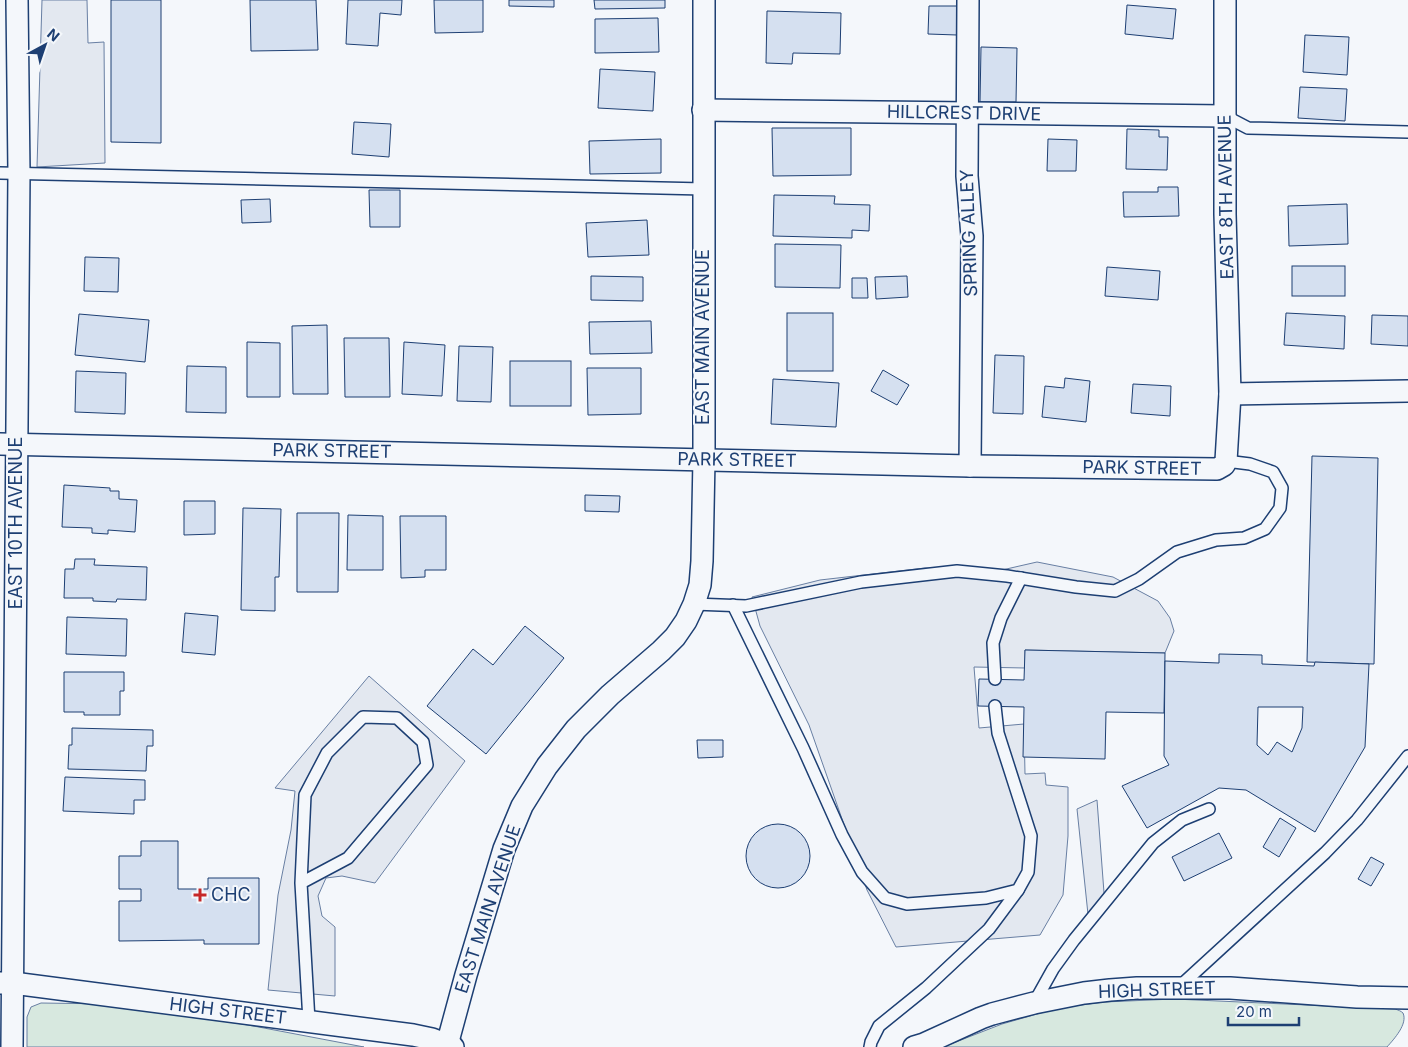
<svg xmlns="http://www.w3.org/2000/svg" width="1408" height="1047" font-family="Inter,sans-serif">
<rect width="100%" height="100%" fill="#f4f7fb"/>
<!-- green -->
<g fill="#d7e8df" stroke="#687fa3">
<path d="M1174,999L1395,1009C1398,1010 1401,1011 1403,1013C1408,1024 1394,1039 1387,1047H943L1002,1024L1058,1008L1104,1002Z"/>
<polygon points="41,1003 112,1004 248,1025 364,1047 27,1047 27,1017 31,1007"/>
</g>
<!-- parking -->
<g fill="#e3e8f0" stroke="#687fa3">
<polygon points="42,0 87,0 88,43 104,42 105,163 37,167"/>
<polygon points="1037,562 1113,577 1158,601 1170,618 1174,631 1165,653 1025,650 1025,668 974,667 979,728 1024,724 1025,774 1045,773 1046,785 1068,787 1068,836 1063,895 1040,935 896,947 867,890 809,725 760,626 752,597 820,580 925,568 1002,570"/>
<polygon points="369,676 465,761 375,883 342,876 326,878 318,896 322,916 335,927 335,996 268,990 278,895 291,830 295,791 275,788"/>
<polygon points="1097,800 1105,906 1089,924 1077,809"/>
</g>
<!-- building -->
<g fill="#d5e0f0" stroke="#1d3f73" fill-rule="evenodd">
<polygon points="111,0 161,0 161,143 111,142"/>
<polygon points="250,0 316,0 318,50 251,51"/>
<polygon points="348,0 402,0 401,15 380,13 378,46 346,44"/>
<polygon points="434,0 483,0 483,32 435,33"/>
<polygon points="509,0 554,0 554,7 509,6"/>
<polygon points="594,0 665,0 665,8 595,9"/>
<polygon points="1127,5 1176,9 1173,39 1125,34"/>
<polygon points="929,6 957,6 957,35 928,34"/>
<polygon points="767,11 841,13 840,54 793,53 792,64 766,63"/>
<polygon points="658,18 659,52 595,53 595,19"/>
<polygon points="1305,35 1349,37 1347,75 1303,72"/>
<polygon points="981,47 1017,48 1016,102 980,102"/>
<polygon points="600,69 655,72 653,111 598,108"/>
<polygon points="1300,87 1347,89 1345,121 1298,118"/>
<polygon points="354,122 391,124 389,157 352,154"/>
<polygon points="772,128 851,128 851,175 773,176"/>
<polygon points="1127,129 1159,130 1159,137 1168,137 1167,170 1126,169"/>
<polygon points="661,139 661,173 590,174 589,141"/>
<polygon points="1048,139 1077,140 1076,171 1047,171"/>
<polygon points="1158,187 1178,187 1179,216 1124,217 1123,192 1158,192"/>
<polygon points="369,190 400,190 400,227 370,227"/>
<polygon points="774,195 835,196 834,204 870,205 869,231 852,230 852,238 773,236"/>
<polygon points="270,199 271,222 242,223 241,200"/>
<polygon points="1347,204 1348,244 1289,246 1288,206"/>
<polygon points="647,220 649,255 588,257 586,223"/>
<polygon points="775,244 841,245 840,288 775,287"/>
<polygon points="85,257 119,258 118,292 84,291"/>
<rect x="1292" y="266" width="53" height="30"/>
<polygon points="1107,267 1160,271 1158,300 1105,296"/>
<polygon points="591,276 643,277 643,301 591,300"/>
<polygon points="907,276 908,297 876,299 875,277"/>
<polygon points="852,278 867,278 868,298 852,298"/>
<rect x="787" y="313" width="46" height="58"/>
<polygon points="1286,313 1345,316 1344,349 1284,345"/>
<polygon points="79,314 149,320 145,362 75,355"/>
<polygon points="1372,315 1408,316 1408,346 1371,344"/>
<polygon points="651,321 652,353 590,354 589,322"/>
<polygon points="327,325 328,394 293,394 292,326"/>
<polygon points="344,338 389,338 390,397 345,397"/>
<polygon points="247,342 280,343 280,397 247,397"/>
<polygon points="404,342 445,345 442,396 402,394"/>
<polygon points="459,346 493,347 491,402 457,401"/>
<polygon points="995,355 1024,356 1023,414 993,413"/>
<rect x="510" y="361" width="61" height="45"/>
<polygon points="187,366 226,367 226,413 186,412"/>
<polygon points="587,368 641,368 641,414 588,415"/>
<polygon points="883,370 909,385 897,405 871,391"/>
<polygon points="76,371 126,373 125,414 75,412"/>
<polygon points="1065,378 1090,381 1086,422 1042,417 1045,386 1064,388"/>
<polygon points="773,379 839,383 836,427 771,424"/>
<polygon points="1133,384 1171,386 1170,416 1131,413"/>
<polygon points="1312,456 1378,458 1374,664 1307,662"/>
<polygon points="64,485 110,488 110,491 119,491 119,499 137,500 135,532 108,530 108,534 92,533 92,528 62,527"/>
<polygon points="585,495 620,496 619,512 585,511"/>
<polygon points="184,501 215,501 215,534 184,535"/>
<polygon points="243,508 281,509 279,577 275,577 275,611 241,610"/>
<polygon points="297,513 339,513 338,592 297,592"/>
<polygon points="348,515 383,516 383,570 347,570"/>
<polygon points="400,516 446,516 446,570 425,570 425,577 401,578"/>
<polygon points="75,559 95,559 94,565 147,567 146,600 117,599 116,602 93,601 93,598 64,598 65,569 74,569"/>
<polygon points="185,613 218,616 215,655 182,652"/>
<polygon points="67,617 127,619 126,656 66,654"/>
<polygon points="525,626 564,658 486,754 427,706 473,649 493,665"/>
<polygon points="1025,650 1165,653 1164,713 1106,712 1105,759 1023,757 1024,707 978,706 979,679 1024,680"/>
<path d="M1219,654L1262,655V664L1314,666L1315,662L1369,664L1365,747L1315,832L1246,790L1219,788L1147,828L1122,786L1169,765L1164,756L1165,661L1219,663ZM1258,707H1303L1302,728L1292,752L1277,742L1268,755L1257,745Z"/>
<polygon points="64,672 124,672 124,691 120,691 120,715 84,715 84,712 64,712"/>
<polygon points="72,728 153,730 153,746 147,746 146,771 68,769 69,745 72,745"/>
<polygon points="697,740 723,740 723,757 698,758"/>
<polygon points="65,777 145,780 145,800 134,800 134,814 63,811"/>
<polygon points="1280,818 1296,828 1279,857 1263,847"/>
<circle cx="778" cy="856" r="32"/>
<polygon points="1219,833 1232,858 1184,881 1172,857"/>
<polygon points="141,841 178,841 178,889 208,889 208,878 259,878 259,944 204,944 204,940 119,941 119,901 141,901 141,889 119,889 119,856 141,856"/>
<polygon points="1371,857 1384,864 1371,886 1358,879"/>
</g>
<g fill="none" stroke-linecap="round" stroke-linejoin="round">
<!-- service casing -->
<g stroke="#1d3f73" stroke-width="14">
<g id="service">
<polyline points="1225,116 1248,128 1408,132"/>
<polyline points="0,173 704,189"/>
<polyline points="694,604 746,606 861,582 957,571 1007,576 1076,587 1115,591 1139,579 1177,552 1216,540 1244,538 1265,529 1280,508 1282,488 1273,472 1250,464 1226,461"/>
<polyline points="733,605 803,748 842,835 862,872 885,898 907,904 986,898 1018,890 1028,872 1031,836 998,733 995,706"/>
<polyline points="995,679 993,643 1001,618 1021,578"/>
<polyline points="301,883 348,858 427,765 423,742 397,718 363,717 327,753 305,795 301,883 309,1021"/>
<polyline points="1179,987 1325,853 1357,820 1408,756"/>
<polyline points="1034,1003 1053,969 1074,940 1153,843 1182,820 1209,809"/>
<polyline points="870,1047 871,1042 879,1026 926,988 989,929 1018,890"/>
</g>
</g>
<!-- minor casing -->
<g stroke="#1d3f73" stroke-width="24">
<g id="minor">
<polyline points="968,0 967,176 972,236 970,466"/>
<polyline points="703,110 1225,116"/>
<polyline points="1230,394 1408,391"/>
<polyline points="0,444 970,466 1217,469 1224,465 1226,461 1230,394 1225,214 1225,0"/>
<polyline points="0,983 13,983 413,1035 432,1039 453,1047"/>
<polyline points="447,1045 466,975 504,849 522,806 547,766 576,729 610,695 661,651 675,637 686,621 694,604 700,585 702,561 704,459 704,0"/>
<polyline points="12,1047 19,173 17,0"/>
<polyline points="914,1047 924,1044 981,1018 992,1014 1034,1003 1084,993 1110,990 1137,988 1230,988 1357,997 1408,998"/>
</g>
</g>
<!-- service -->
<use href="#service" stroke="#f4f7fb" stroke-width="11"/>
<!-- minor -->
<use href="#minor" stroke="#f4f7fb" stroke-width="21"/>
</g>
<!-- markers -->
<path fill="#c62828" stroke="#f4f7fb" stroke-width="2" d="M197.5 887.5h5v5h5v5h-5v5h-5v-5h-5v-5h5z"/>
<g text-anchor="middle" stroke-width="4" stroke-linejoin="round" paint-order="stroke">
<!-- street labels -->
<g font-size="18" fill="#1d3f73" stroke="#f4f7fb">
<text transform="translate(964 113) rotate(1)" y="6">HILLCREST DRIVE</text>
<text transform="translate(1226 197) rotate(-91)" y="6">EAST 8TH AVENUE</text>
<text transform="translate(969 233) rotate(-92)" y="6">SPRING ALLEY</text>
<text transform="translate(703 337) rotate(-90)" y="6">EAST MAIN AVENUE</text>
<text transform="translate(332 451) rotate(1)" y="6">PARK STREET</text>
<text transform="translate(737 460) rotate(1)" y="6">PARK STREET</text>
<text transform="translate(1142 468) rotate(1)" y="6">PARK STREET</text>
<text transform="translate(16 523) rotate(-90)" y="6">EAST 10TH AVENUE</text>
<text transform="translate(488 909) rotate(-72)" y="6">EAST MAIN AVENUE</text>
<text transform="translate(1157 990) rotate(-2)" y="6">HIGH STREET</text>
<text transform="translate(228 1011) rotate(7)" y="6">HIGH STREET</text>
</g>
<!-- poi labels -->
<g font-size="18" fill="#1d3f73" stroke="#f4f7fb" text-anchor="start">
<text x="211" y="901">CHC</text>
</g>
</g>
<!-- north arrow -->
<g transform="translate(45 45) rotate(40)" stroke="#f4f7fb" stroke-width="4" paint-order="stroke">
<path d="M0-4L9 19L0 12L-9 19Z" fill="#1d3f73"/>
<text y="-8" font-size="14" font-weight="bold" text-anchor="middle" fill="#1d3f73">N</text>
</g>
<!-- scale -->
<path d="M1228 1017v8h71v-8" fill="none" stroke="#1d3f73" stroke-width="2.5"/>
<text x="1236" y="1017" font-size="15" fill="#1d3f73" stroke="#f4f7fb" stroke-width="4" paint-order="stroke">20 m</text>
</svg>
